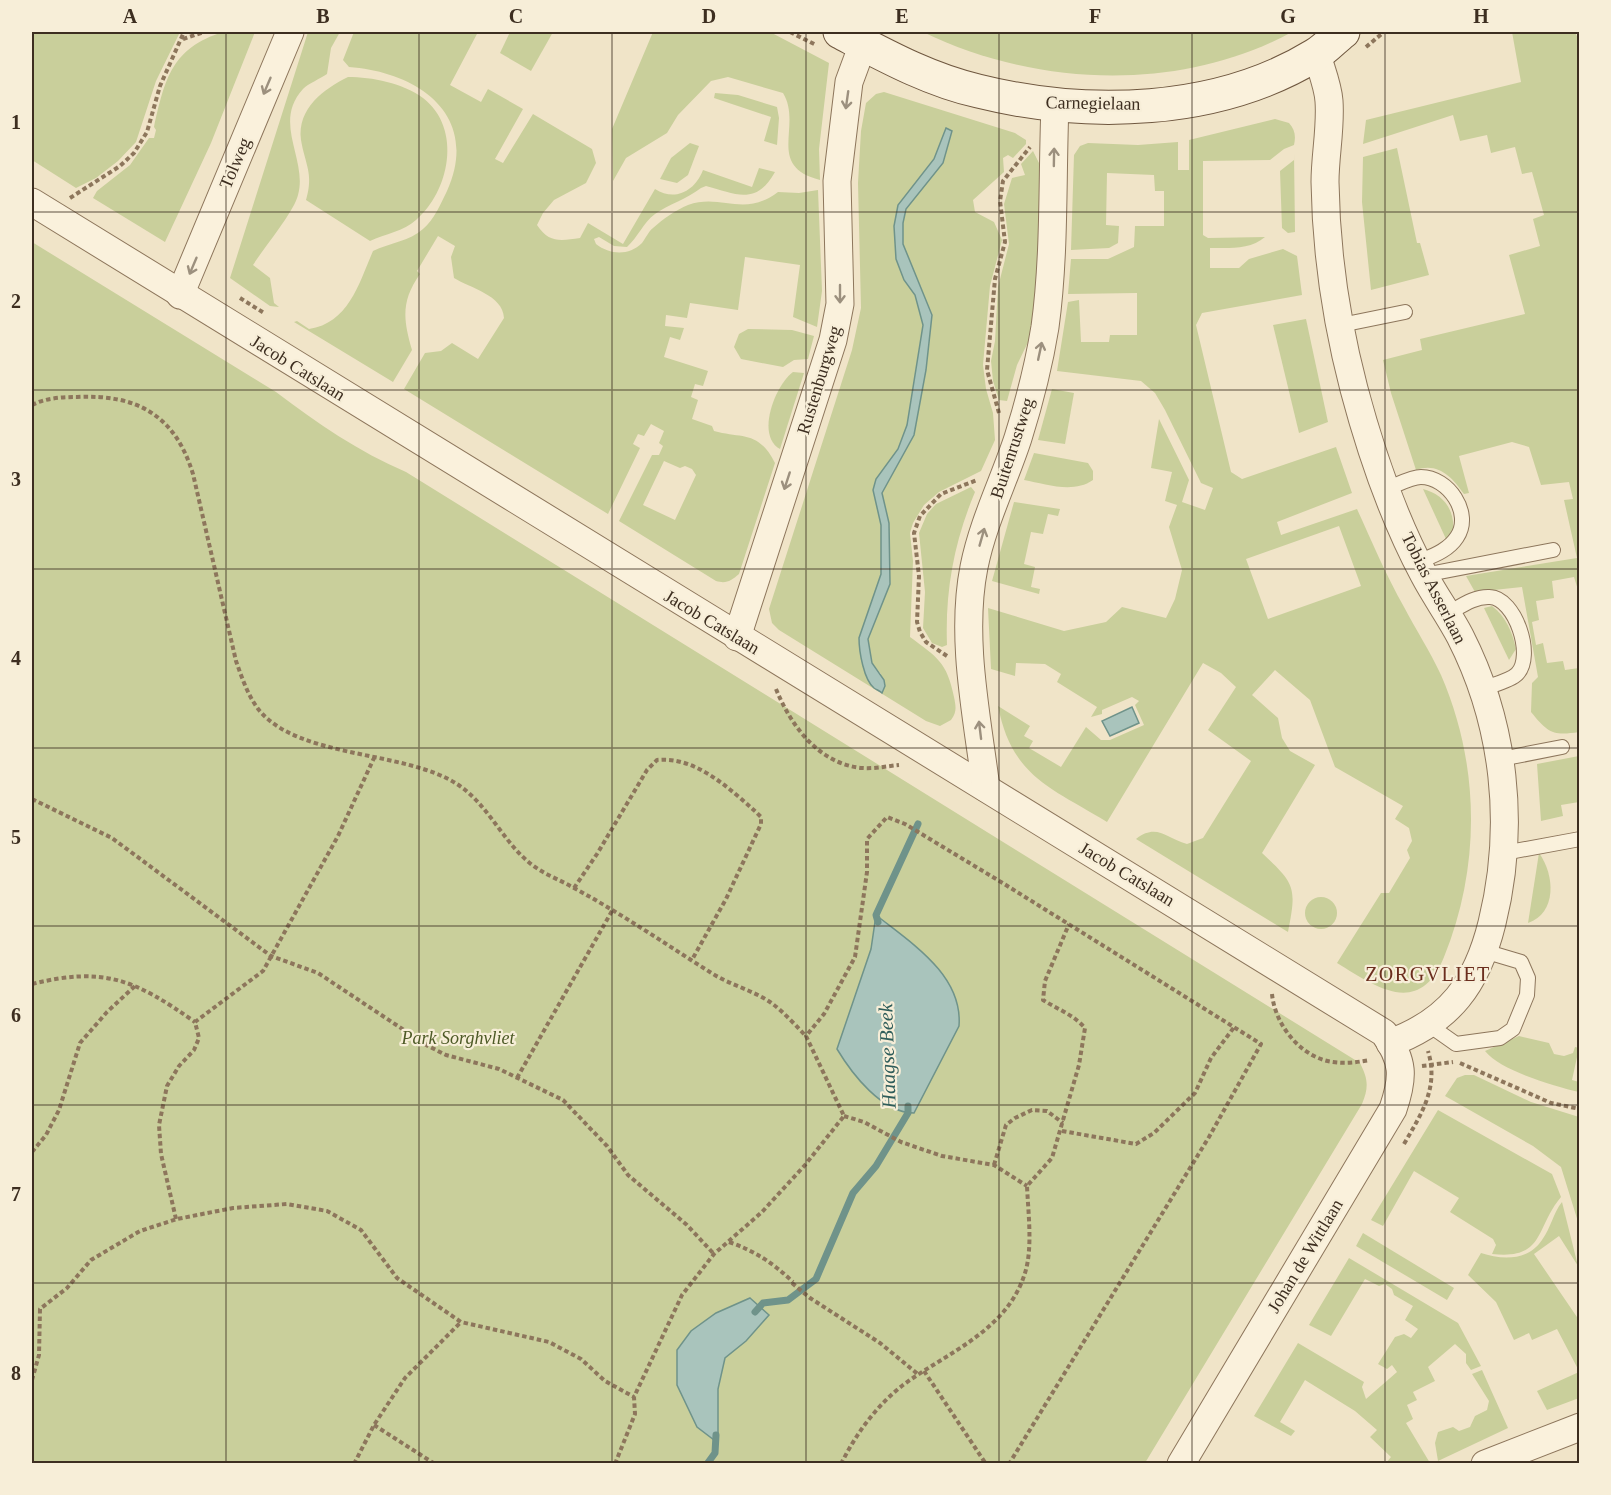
<svg xmlns="http://www.w3.org/2000/svg" width="1611" height="1495" font-family="'Times New Roman',serif">
<rect width="100%" height="100%" fill="#f0e4c8"/>
<!-- green -->
<g fill="#c9cf9b" fill-rule="evenodd">
<polygon points="32,32 180,32 156,81 136,142 118,161 96,178 76,188 32,160"/>
<path d="M223,32H255L211,143L165,242L93,198L97,191L130,165L149,138H154L156,130L154,127C165,78 172,48 223,32Z"/>
<path d="M308,32H340L331,48L327,74C320,79 309,83 303,89C272,123 308,159 298,195C294,212 263,249 253,265L270,278L274,303L279,307L270,306L230,278Z"/>
<path d="M354,32H478L450,85L481,102L488,89L523,109L495,159L503,163L533,114L592,149L596,163L586,183L554,200L543,213L537,225C549,243 560,241 580,238L588,223L623,244L655,189C675,202 695,191 703,170L752,187L759,168L775,172C756,206 736,194 706,186L701,188C687,199 669,204 655,214C643,223 638,237 627,247L614,246L599,237L594,239L596,244C610,255 629,256 642,243C646,238 648,232 653,228C663,219 676,210 688,205C721,193 744,218 778,192L799,193L818,190L822,291L817,327L793,317L800,265L745,257L738,310L690,303L687,318L666,315L665,326L684,328L680,340L670,337L664,357L708,371L703,386L695,384L691,397L698,400L692,419L712,426L714,431C743,439 758,430 775,463L739,574C731,581 726,584 716,581L619,521L652,455H659L663,446L659,443L664,431L651,424L644,436L638,434L633,444L640,448L608,514L404,389L425,353L441,351L452,343L478,359L504,318C503,295 470,288 454,278L451,257L455,246L438,236L417,271L420,274C401,301 403,319 412,350L393,382L294,322L297,321L309,329C349,323 359,283 373,251C389,243 410,241 423,229C434,220 441,203 447,191C481,115 418,72 349,67L343,60ZM664,461L680,468L685,466L692,469L696,475L675,520L643,505Z"/>
<polygon points="510,32 553,32 531,71 500,53"/>
<path d="M653,32H770L829,63L819,149L820,180C765,166 803,126 783,93L728,77L711,81L678,115L667,133L626,158L613,181L612,129Z"/>
<path d="M923,32H1292C1180,93 1036,87 923,32Z"/>
<path d="M1512,32H1575L1580,43L1579,593L1574,577L1552,581L1554,598L1536,601L1539,620L1532,622L1536,645L1543,643L1547,663L1563,661L1565,670L1579,668V732C1553,736 1548,733 1531,712L1532,683L1538,677L1522,587L1475,592L1466,576L1577,558L1564,500L1573,499L1569,482L1541,485L1529,447L1512,442L1459,456L1469,493L1464,494C1452,477 1438,462 1416,470L1391,393L1383,360L1422,350L1420,339L1525,314L1509,255L1540,246L1533,219L1544,215L1532,172L1522,174L1515,147L1491,153L1487,135L1460,141L1453,115L1363,144L1366,120L1521,82Z"/>
<path d="M348,77C372,77 403,83 423,98C463,129 449,192 416,220C404,231 385,234 370,241L306,200C314,174 305,164 301,140C297,108 324,89 348,77Z"/>
<path d="M884,92L1015,133L1026,140V144L1013,158L1008,155L1003,158L1004,172L973,200L975,212L994,222L1002,240L990,286L983,365L986,389L993,413L995,440L981,471L939,492L924,505L913,523L910,533L913,561L910,637C937,657 947,662 954,697C956,707 957,712 951,720L940,726L926,721L779,630L772,623L769,609L852,350L861,308L858,183L861,131L866,103L876,94ZM946,129L952,132L941,163L906,209L903,223V244L932,315L926,370L914,435L882,493L889,523L890,584L868,639L872,663L881,674L872,682L859,638L881,574V525L873,490L876,479L898,449L907,425L923,325L915,295L904,280L898,205L934,159Z"/>
<polygon points="715,93 738,95 777,107 779,118 777,145 764,141 771,117 714,98"/>
<path d="M1275,119L1289,123C1295,130 1296,136 1294,145L1284,149L1270,160L1203,161V235L1208,238L1265,237C1250,250 1228,248 1210,248V268H1239L1249,259L1283,249L1297,256L1302,295L1202,313L1196,325L1231,472L1242,479L1336,447L1352,493L1277,522L1281,535L1357,509C1372,542 1386,575 1404,607C1416,630 1430,651 1441,675C1480,765 1481,866 1444,957C1419,1019 1375,986 1337,963L1381,893H1389L1410,858L1407,850L1412,841L1409,828L1395,819L1403,806L1335,767L1310,700L1275,670L1252,695L1278,718L1282,738L1290,751L1315,765L1262,853C1295,884 1297,887 1288,932L1136,839C1157,823 1165,838 1187,844L1203,838L1251,761L1208,730L1236,687L1221,673L1203,663L1107,822C1050,787 1012,777 998,706L1030,726L1024,736L1033,741L1029,748L1061,767L1086,727L1101,740H1110L1144,725L1135,705L1139,701L1132,697L1102,710V714L1091,717L1097,707L1057,682L1061,674L1045,664L1016,663L1015,676L991,669L988,608L1064,631L1106,622L1122,607L1166,618L1175,599L1182,570L1169,527L1177,505L1165,501L1172,472L1151,468L1159,419L1189,480L1182,502L1205,510L1213,488L1201,483L1165,410L1155,393L1141,381L1057,371L1068,302L1079,300L1081,342H1109L1110,335H1137V293L1068,294L1071,259H1108L1134,247L1135,226H1164V191H1155L1154,175L1107,173L1106,225L1119,226L1118,243L1109,248L1071,250L1074,155L1080,146L1088,143L1138,145L1178,142V170H1189V140ZM1339,526L1361,586L1268,619L1246,559Z"/>
<polygon points="690,143 699,146 688,175 677,183 660,179 671,158"/>
<polygon points="1397,148 1417,243 1420,243 1429,275 1371,290 1362,202 1363,157"/>
<polygon points="1033,151 1040,165 1040,228 1035,300 1030,338 1017,365 1007,401 999,400 993,381 991,361 995,341 998,287 1009,244 1004,204 1012,178 1025,175 1021,164"/>
<polygon points="1294,153 1295,232 1288,233 1282,228 1280,171 1294,160"/>
<path d="M32,242L276,392C317,423 359,452 406,472L1360,1063C1368,1079 1369,1087 1362,1104L1145,1463H32Z"/>
<polygon points="1306,319 1328,422 1299,433 1273,325"/>
<polygon points="748,329 792,330 814,336 808,359 794,360 783,367 741,359 734,347 739,334"/>
<path d="M793,372L804,373L780,449C755,435 776,384 793,372Z"/>
<polygon points="1052,389 1074,393 1065,444 1038,440"/>
<path d="M1034,453L1088,463L1093,471V480C1073,494 1046,484 1024,480Z"/>
<path d="M971,487L975,492C954,542 945,591 947,645L942,647L932,643L923,628L925,592L919,533L927,514L936,504Z"/>
<path d="M1423,489C1443,494 1455,510 1453,530L1446,539Z"/>
<polygon points="1014,502 1060,509 1058,516 1048,514 1043,534 1031,532 1024,564 1035,567 1031,587 1040,589 1039,594 992,581"/>
<path d="M1492,606C1506,617 1512,631 1516,649L1509,660L1484,608Z"/>
<polygon points="1579,756 1579,802 1561,805 1563,816 1541,821 1537,764"/>
<path d="M1539,853C1555,875 1557,913 1528,923Z"/>
<circle cx="1321" cy="913" r="16"/>
<path d="M1519,1036L1549,1043L1554,1054L1564,1056L1573,1053L1575,1047L1579,1048L1572,1080L1579,1082V1092C1554,1086 1501,1071 1485,1051Z"/>
<polygon points="1465,1075 1474,1075 1531,1102 1579,1117 1579,1225 1561,1167 1533,1146 1445,1096 1457,1078"/>
<path d="M1438,1110L1552,1174L1561,1197C1535,1228 1545,1260 1492,1254L1496,1245L1493,1239L1450,1212L1459,1198L1414,1171L1383,1226L1371,1220Z"/>
<path d="M1562,1202L1578,1266L1559,1236L1534,1254L1579,1320V1371L1557,1329L1532,1340L1529,1333L1514,1340L1496,1302L1468,1275L1481,1253C1502,1260 1528,1261 1542,1240C1551,1228 1553,1213 1562,1202Z"/>
<polygon points="1363,1233 1454,1288 1447,1300 1356,1246"/>
<polygon points="1349,1258 1458,1323 1481,1366 1471,1370 1466,1363 1466,1354 1455,1344 1428,1367 1435,1381 1413,1392 1417,1400 1407,1405 1413,1419 1406,1423 1430,1463 1386,1463 1391,1457 1370,1437 1377,1430 1355,1411 1305,1380 1280,1422 1295,1431 1291,1436 1254,1416 1298,1343 1364,1382 1362,1387 1366,1399 1397,1372 1392,1365 1387,1369 1378,1364 1395,1337 1404,1334 1411,1338 1418,1329 1405,1320 1413,1306 1394,1295 1392,1289 1385,1284 1379,1286 1365,1279 1331,1336 1309,1325"/>
<polygon points="1482,1370 1508,1428 1438,1461 1435,1443 1438,1432 1453,1427 1459,1431 1470,1427 1475,1416 1487,1410 1489,1401 1472,1374"/>
<polygon points="1579,1372 1579,1398 1547,1410 1537,1391"/>
</g>
<!-- water -->
<g fill="#a9c4bc" stroke="#6f938a" stroke-width="1.5">
<path d="M946,128L952,131L943,163L906,209L903,223V244L932,315L926,370L914,435L882,493L889,523L890,584L868,639L872,663L884,680L885,686L882,693C880,691 877,690 874,688C864,680 859,652 859,638L881,574V525L873,490L876,479L898,449L907,425L923,325L915,295L904,280L896,259L894,226L898,205L934,159Z"/>
<polygon points="1132,707 1139,723 1110,736 1102,721"/>
<path d="M876,915C911,943 963,975 959,1026L914,1113C882,1113 852,1074 837,1049L871,949Z"/>
<polygon points="750,1298 769,1315 746,1341 725,1358 718,1389 718,1443 697,1427 677,1385 677,1350 691,1331 716,1313"/>
</g>
<g fill="none" stroke-linecap="round" stroke-linejoin="round">
<!-- stream -->
<g stroke="#6f938a" stroke-width="7">
<polyline points="878,922 876,915 918,824"/>
<polyline points="755,1312 763,1303 788,1300 816,1279 853,1193 876,1166 908,1113 908,1106"/>
<polyline points="707,1464 715,1453 716,1435"/>
</g>
<!-- service casing -->
<g stroke="#8d765c" stroke-width="16">
<g id="service">
<polyline points="1341,325 1405,312"/>
<path d="M1386,489C1397,485 1411,477 1421,477C1448,477 1473,513 1457,537C1448,551 1432,556 1418,562"/>
<polyline points="1424,575 1553,550"/>
<path d="M1447,614C1460,607 1474,596 1490,597C1515,598 1535,656 1517,674C1510,681 1492,685 1482,689"/>
<polyline points="1501,759 1562,747"/>
<polyline points="1504,853 1580,839"/>
<polyline points="1429,1025 1456,1044 1500,1038 1513,1029 1527,995 1528,978 1521,962 1484,951"/>
</g>
</g>
<!-- minor casing -->
<g stroke="#8d765c" stroke-width="29">
<g id="minor">
<path d="M1317,55C1321,69 1328,86 1329,101C1331,128 1325,155 1325,182C1326,250 1337,324 1354,389C1371,453 1393,517 1424,575C1435,596 1449,615 1460,636C1505,724 1516,826 1492,923C1477,984 1450,1021 1390,1043"/>
<path d="M32,202L1384,1033C1404,1061 1404,1077 1393,1109L1181,1464"/>
<polyline points="180,295 290,32"/>
<polyline points="737,637 833,340 840,304 837,181 849,82 863,44"/>
<path d="M986,788C977,716 960,638 974,567C983,522 1004,481 1018,438C1029,403 1039,364 1045,327C1055,254 1052,179 1055,105"/>
<polyline points="1485,1464 1580,1427"/>
</g>
</g>
<!-- secondary casing -->
<g stroke="#6f573f" stroke-width="35">
<path id="secondary" d="M840,32C884,55 929,80 978,91C1087,118 1217,115 1315,55C1325,49 1334,39 1343,32"/>
</g>
<!-- path -->
<g stroke="#8d765c" stroke-width="4" stroke-dasharray="4.5 3" stroke-linecap="butt">
<polyline points="790,32 816,45"/>
<polyline points="183,39 204,32"/>
<polyline points="1366,47 1384,32"/>
<polyline points="70,198 120,166 134,153 147,132 160,86 184,32"/>
<polyline points="240,298 264,313"/>
<path d="M32,405C45,398 62,397 77,397C137,394 175,415 193,474L236,661C242,678 248,696 259,710C299,759 404,750 457,784C490,805 505,848 538,869C549,876 562,881 574,888C622,914 667,945 713,974C731,985 752,990 770,1002C783,1011 795,1025 806,1036"/>
<polyline points="999,413 987,370 995,279 1005,242 1000,201 1003,181 1030,147"/>
<polyline points="947,656 926,642 920,632 917,622 919,576 914,533 920,516 941,494 977,480"/>
<path d="M776,689C791,726 819,764 862,768C875,769 887,766 899,765"/>
<polyline points="32,799 112,838 271,956 318,973 428,1046 446,1055 499,1069 563,1100 607,1146 628,1175 687,1225 714,1254"/>
<path d="M574,888L597,854L647,770L657,760C695,756 729,788 756,812L761,817V824L726,899L693,958"/>
<path d="M32,984C105,966 135,980 195,1022"/>
<path d="M1272,994C1275,1025 1301,1058 1333,1062C1346,1064 1358,1062 1370,1060"/>
<polyline points="1460,1063 1551,1103 1580,1109"/>
<polyline points="1422,1066 1453,1062"/>
<polyline points="517,1078 612,911"/>
<polyline points="844,1116 864,1122 901,1142 942,1156 994,1165 1027,1186"/>
<polyline points="1062,1131 1136,1144 1154,1133 1195,1093 1211,1058 1235,1026"/>
<path d="M1404,1144C1422,1113 1439,1087 1428,1051"/>
<polyline points="32,1152 46,1135 59,1110 80,1043 107,1012 136,985"/>
<polyline points="994,1165 1006,1125 1015,1118 1032,1110 1047,1111 1063,1123"/>
<polyline points="176,1219 161,1154 159,1125 167,1086 179,1066 194,1050 199,1038 195,1022 263,971 338,836 374,758"/>
<path d="M729,1242C755,1251 773,1263 793,1282"/>
<polyline points="792,1283 810,1298 880,1343 919,1375"/>
<polyline points="924,1371 986,1464"/>
<polyline points="32,1380 39,1355 40,1309 67,1288 91,1260 140,1231 177,1219 233,1208 287,1204 327,1211 361,1230 397,1278 461,1322 549,1342 581,1359 605,1381 634,1397"/>
<polyline points="374,1425 435,1464"/>
<polyline points="354,1464 374,1425 405,1378 461,1322"/>
<polyline points="615,1464 635,1414 634,1397 682,1295 714,1254 762,1212 805,1165 844,1116 806,1036 824,1014 855,957 867,872 867,839 887,817 905,824 1001,882 1261,1044 1209,1137 1009,1464"/>
<path d="M841,1464C856,1434 876,1406 903,1385C948,1352 1007,1331 1025,1273C1033,1248 1028,1211 1027,1186L1052,1158L1079,1065L1085,1028C1074,1015 1057,1009 1043,1000L1045,981L1069,924"/>
</g>
<!-- service -->
<use href="#service" stroke="#faf1dc" stroke-width="14"/>
<!-- minor -->
<use href="#minor" stroke="#faf1dc" stroke-width="27"/>
<!-- secondary -->
<use href="#secondary" stroke="#faf1dc" stroke-width="33"/>
</g>
<!-- one-way arrows -->
<defs><path id="oneway-shaft" d="M-6 0H5M1.5-3L5.5 0L1.5 3" fill="none" stroke-width="1.6" stroke-linecap="round" stroke-linejoin="round" transform="scale(1.5)"/></defs>
<g stroke="#9c907e">
<use href="#oneway-shaft" transform="translate(267 86) rotate(113)"/>
<use href="#oneway-shaft" transform="translate(847 100) rotate(98)"/>
<use href="#oneway-shaft" transform="translate(1054 157) rotate(-89)"/>
<use href="#oneway-shaft" transform="translate(193 266) rotate(113)"/>
<use href="#oneway-shaft" transform="translate(840 294) rotate(90)"/>
<use href="#oneway-shaft" transform="translate(1040 351) rotate(-78)"/>
<use href="#oneway-shaft" transform="translate(787 481) rotate(108)"/>
<use href="#oneway-shaft" transform="translate(982 537) rotate(-74)"/>
<use href="#oneway-shaft" transform="translate(980 730) rotate(-97)"/>
</g>
<!-- grid -->
<path fill="none" stroke="#3d2e20" stroke-width="1.5" stroke-opacity="0.55" d="M226,32V1464M419,32V1464M612,32V1464M806,32V1464M999,32V1464M1192,32V1464M1385,32V1464M32,212H1580M32,390H1580M32,569H1580M32,748H1580M32,926H1580M32,1105H1580M32,1283H1580"/>
<g text-anchor="middle" stroke-width="4.5" stroke-linejoin="round" paint-order="stroke">
<!-- street labels -->
<g font-size="18" fill="#3d2e20" stroke="#f7eed8">
<text transform="translate(1093 103) rotate(1)" y="6">Carnegielaan</text>
<text transform="translate(235 163) rotate(-67)" y="6">Tolweg</text>
<text transform="translate(298 368) rotate(32)" y="6">Jacob Catslaan</text>
<text transform="translate(819 380) rotate(-73)" y="6">Rustenburgweg</text>
<text transform="translate(1012 448) rotate(-72)" y="6">Buitenrustweg</text>
<text transform="translate(1434 588) rotate(63)" y="6">Tobias Asserlaan</text>
<text transform="translate(712 622) rotate(31)" y="6">Jacob Catslaan</text>
<text transform="translate(1127 874) rotate(31)" y="6">Jacob Catslaan</text>
<text transform="translate(1305 1256) rotate(-59)" y="6">Johan de Wittlaan</text>
</g>
<!-- park labels -->
<g font-size="18" font-style="italic" fill="#4d5a26" stroke="#f7eed8">
<text x="458" y="1044">Park Sorghvliet</text>
</g>
<!-- neighbourhood labels -->
<g font-size="20" letter-spacing="1.5" fill="#6b2e1e" stroke="#f7eed8">
<text x="1428" y="981">ZORGVLIET</text>
</g>
<!-- water labels -->
<g font-size="20" font-style="italic" fill="#2f5d5a" stroke="#f7eed8">
<text transform="translate(887 1056) rotate(-92)" y="7">Haagse Beek</text>
</g>
</g>
<!-- border -->
<rect width="1611" height="1495" fill="none" stroke="#f7eed8" stroke-width="66"/>
<rect x="33" y="33" width="1545" height="1429" fill="none" stroke="#3d2e20" stroke-width="2"/>
<g font-size="20" text-anchor="middle" font-weight="bold" fill="#3d2e20">
<text x="130" y="23">A</text>
<text x="323" y="23">B</text>
<text x="516" y="23">C</text>
<text x="709" y="23">D</text>
<text x="902" y="23">E</text>
<text x="1095" y="23">F</text>
<text x="1288" y="23">G</text>
<text x="1481" y="23">H</text>
<text x="16" y="129">1</text>
<text x="16" y="308">2</text>
<text x="16" y="486">3</text>
<text x="16" y="665">4</text>
<text x="16" y="844">5</text>
<text x="16" y="1022">6</text>
<text x="16" y="1201">7</text>
<text x="16" y="1380">8</text>
</g>
</svg>
